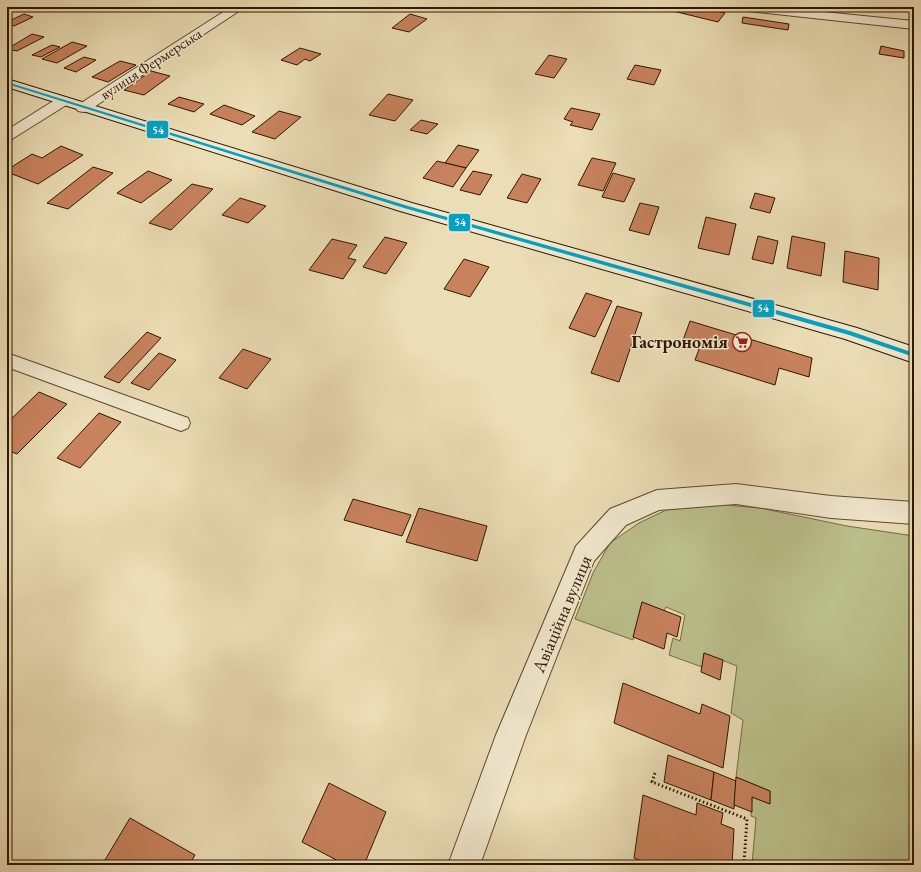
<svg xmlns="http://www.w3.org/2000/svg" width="921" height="872" font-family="'EB Garamond',serif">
<rect width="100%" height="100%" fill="#ebddb5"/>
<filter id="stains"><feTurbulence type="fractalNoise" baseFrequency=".005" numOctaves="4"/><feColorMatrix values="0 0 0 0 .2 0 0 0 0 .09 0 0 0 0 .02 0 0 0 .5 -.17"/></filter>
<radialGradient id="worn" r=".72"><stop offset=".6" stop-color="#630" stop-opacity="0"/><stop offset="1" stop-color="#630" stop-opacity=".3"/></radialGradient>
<!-- green -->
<polygon fill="#bbc08b" stroke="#746b46" points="715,504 760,508 847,526 914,536 914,865 752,865 756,818 751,816 752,797 770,804 770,791 736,777 743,720 731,713 737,666 704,653 702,667 669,655 673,638 680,641 685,615 666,607 664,611 642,602 633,640 575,619 593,573 610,543 639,523 666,510"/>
<!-- building -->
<g fill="#c8825d" stroke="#2d1600">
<polygon points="677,7 698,7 725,13 718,22 673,11"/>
<polygon points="24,14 33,17 14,26 7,24 7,22"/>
<polygon points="410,14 427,19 409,32 392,28"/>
<polygon points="743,17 789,24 788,30 742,23"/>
<polygon points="32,34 44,37 17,51 7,49"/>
<polygon points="72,42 87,46 57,63 42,59"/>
<polygon points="52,45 60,47 41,57 32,55"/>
<polygon points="881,46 904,51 904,58 879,54"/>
<polygon points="300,48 321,54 310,61 305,59 297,65 281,60"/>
<polygon points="549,55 567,59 554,78 535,74"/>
<polygon points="84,57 96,60 76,72 64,68"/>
<polygon points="120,61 136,65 108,82 92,77"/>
<polygon points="635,65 661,70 654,85 627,79"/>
<polygon points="151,71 170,76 144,95 124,90"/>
<polygon points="388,94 413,100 395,121 369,115"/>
<polygon points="179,97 204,104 194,112 168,104"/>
<polygon points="224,105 255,116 242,125 210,114"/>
<polygon points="571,108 600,114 592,130 570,125 573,122 564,119"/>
<polygon points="279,111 301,117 275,139 252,132"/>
<polygon points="421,120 438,124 427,134 410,130"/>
<polygon points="458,145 479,150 466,168 445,163"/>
<polygon points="61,146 83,155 38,184 7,172 7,170 32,154 42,158"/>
<polygon points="592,158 616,163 603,191 578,185"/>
<polygon points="437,161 466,168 453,187 423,178"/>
<polygon points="93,167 113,173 68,209 47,203"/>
<polygon points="148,171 172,180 141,203 117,193"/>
<polygon points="473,171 492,175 480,195 460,190"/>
<polygon points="613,173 635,179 624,202 602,197"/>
<polygon points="522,174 541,179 527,203 507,198"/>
<polygon points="192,184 213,189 171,230 149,223"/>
<polygon points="755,193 775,198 770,213 750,208"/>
<polygon points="240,198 266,206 248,223 222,215"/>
<polygon points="640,203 659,207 649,235 629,230"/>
<polygon points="706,217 736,224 729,255 698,248"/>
<polygon points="758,236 778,241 773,264 752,259"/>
<polygon points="792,236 825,243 821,276 787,268"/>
<polygon points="385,237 407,243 386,274 363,267"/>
<polygon points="332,239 357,245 348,258 356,260 343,279 309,270"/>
<polygon points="845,251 879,258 878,290 843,282"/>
<polygon points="464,259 489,267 470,297 444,289"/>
<polygon points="586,293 612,301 595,337 569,328"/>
<polygon points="617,306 642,313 619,382 591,373"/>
<polygon points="690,321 812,358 809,377 779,368 775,385 695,360 699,349 682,343"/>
<polygon points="147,332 161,338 119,383 104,377"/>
<polygon points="243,349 271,359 247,389 219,378"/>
<polygon points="159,353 176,360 149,390 131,383"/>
<polygon points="39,392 67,404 17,454 7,450 7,423"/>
<polygon points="99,413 121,422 80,468 57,458"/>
<polygon points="353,499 411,515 402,536 344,520"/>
<polygon points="419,508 487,526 477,561 406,542"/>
<polygon points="642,602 681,617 677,637 667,633 664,649 633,637"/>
<polygon points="704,653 723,660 720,680 701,672"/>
<polygon points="623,683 700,714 702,704 730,716 723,768 614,723"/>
<polygon points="668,755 714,772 711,800 664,782"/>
<polygon points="714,772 736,781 734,809 711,800"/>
<polygon points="736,777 770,791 770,804 752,797 752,812 734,805"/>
<polygon points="329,783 386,812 364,865 346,865 302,842"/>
<polygon points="643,795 696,815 697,803 723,813 721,824 734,829 732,865 652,865 634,858"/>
<polygon points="130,818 195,855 189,865 102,865"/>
</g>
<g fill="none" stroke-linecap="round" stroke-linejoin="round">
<!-- lane casing -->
<g stroke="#5c482d" stroke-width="2">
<polygon id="lane" points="7,353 188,418 190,423 188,428 181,431 7,367"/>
</g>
<!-- street casing -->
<g stroke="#5c482d" stroke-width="2">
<g id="street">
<polygon points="231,7 245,7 88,111 83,112 78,111 76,108 78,105"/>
<polygon points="733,7 773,7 914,21 914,29 739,10 735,9"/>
<polygon points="63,97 68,98 70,101 68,104 12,139 7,140 7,130 58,98"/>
<polygon points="736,484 831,496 914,502 914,524 831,518 736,504 659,510 626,525 594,561 526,735 480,865 448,865 496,735 576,546 610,509 657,490"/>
</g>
</g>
<!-- secondary casing -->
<g stroke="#2d1600" stroke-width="2">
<polygon id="secondary" points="7,79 412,203 857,328 914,347 914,363 845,339 400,211 7,87"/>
</g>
<!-- path -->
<polyline stroke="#2d1600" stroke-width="3" stroke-dasharray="1.5 2.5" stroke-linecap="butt" points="655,773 652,782 747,819 744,864 746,865"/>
<!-- lane -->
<use href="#lane" fill="#f2e9cf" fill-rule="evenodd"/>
<!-- street -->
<use href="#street" fill="#f2e9cf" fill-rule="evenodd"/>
<!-- secondary -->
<use href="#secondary" fill="#f2e9cf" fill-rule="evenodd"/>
<!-- bus-1 casing -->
<g stroke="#f2e9cf" stroke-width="3">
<polygon id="bus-1" points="7,82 408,206 850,331 914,353 914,357 849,335 404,208 7,84"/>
</g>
<!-- bus-1 -->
<use href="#bus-1" fill="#02a2c4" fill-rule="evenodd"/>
</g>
<!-- icons -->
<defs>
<g id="supermarket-ring" transform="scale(1)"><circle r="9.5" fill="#f2e9cf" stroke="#8f2418" stroke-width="1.5"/><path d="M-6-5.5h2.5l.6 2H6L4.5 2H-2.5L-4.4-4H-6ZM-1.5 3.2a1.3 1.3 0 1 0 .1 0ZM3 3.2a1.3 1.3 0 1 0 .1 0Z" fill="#8f2418"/></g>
</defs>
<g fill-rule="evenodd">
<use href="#supermarket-ring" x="742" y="342"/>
</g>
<g text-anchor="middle" stroke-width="3" stroke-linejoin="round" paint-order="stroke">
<!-- far-street labels -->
<g font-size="15" fill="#2d1600" stroke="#f2e9cf">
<text transform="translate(151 64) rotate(-33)" y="5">вулиця Фермерська</text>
</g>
<!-- poi labels -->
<g font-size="18" font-weight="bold" fill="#2d1600" stroke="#f2e9cf" text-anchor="end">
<text x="728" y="348">Гастрономія</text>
</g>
<!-- street labels -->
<g font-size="18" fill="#2d1600" stroke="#f2e9cf">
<text transform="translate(562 614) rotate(-67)" y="6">Авіаційна вулиця</text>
</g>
</g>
<g stroke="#f2e9cf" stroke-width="1.5">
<rect x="146" y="120" width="23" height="19" rx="4" fill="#02a2c4"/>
<rect x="448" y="213" width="23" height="19" rx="4" fill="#02a2c4"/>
<rect x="752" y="299" width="23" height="19" rx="4" fill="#02a2c4"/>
</g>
<g font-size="11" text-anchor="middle" font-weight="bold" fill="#fff">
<text x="158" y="134">54</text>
<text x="460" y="226">54</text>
<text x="763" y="312">54</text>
</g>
<!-- margin -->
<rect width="921" height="872" fill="none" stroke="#ebddb5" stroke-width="24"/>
<rect x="8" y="8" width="905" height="856" fill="none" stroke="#2d1600" stroke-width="2"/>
<rect x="12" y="12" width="897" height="848" fill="none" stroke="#2d1600"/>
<rect width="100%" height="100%" filter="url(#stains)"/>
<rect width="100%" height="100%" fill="url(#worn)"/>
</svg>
